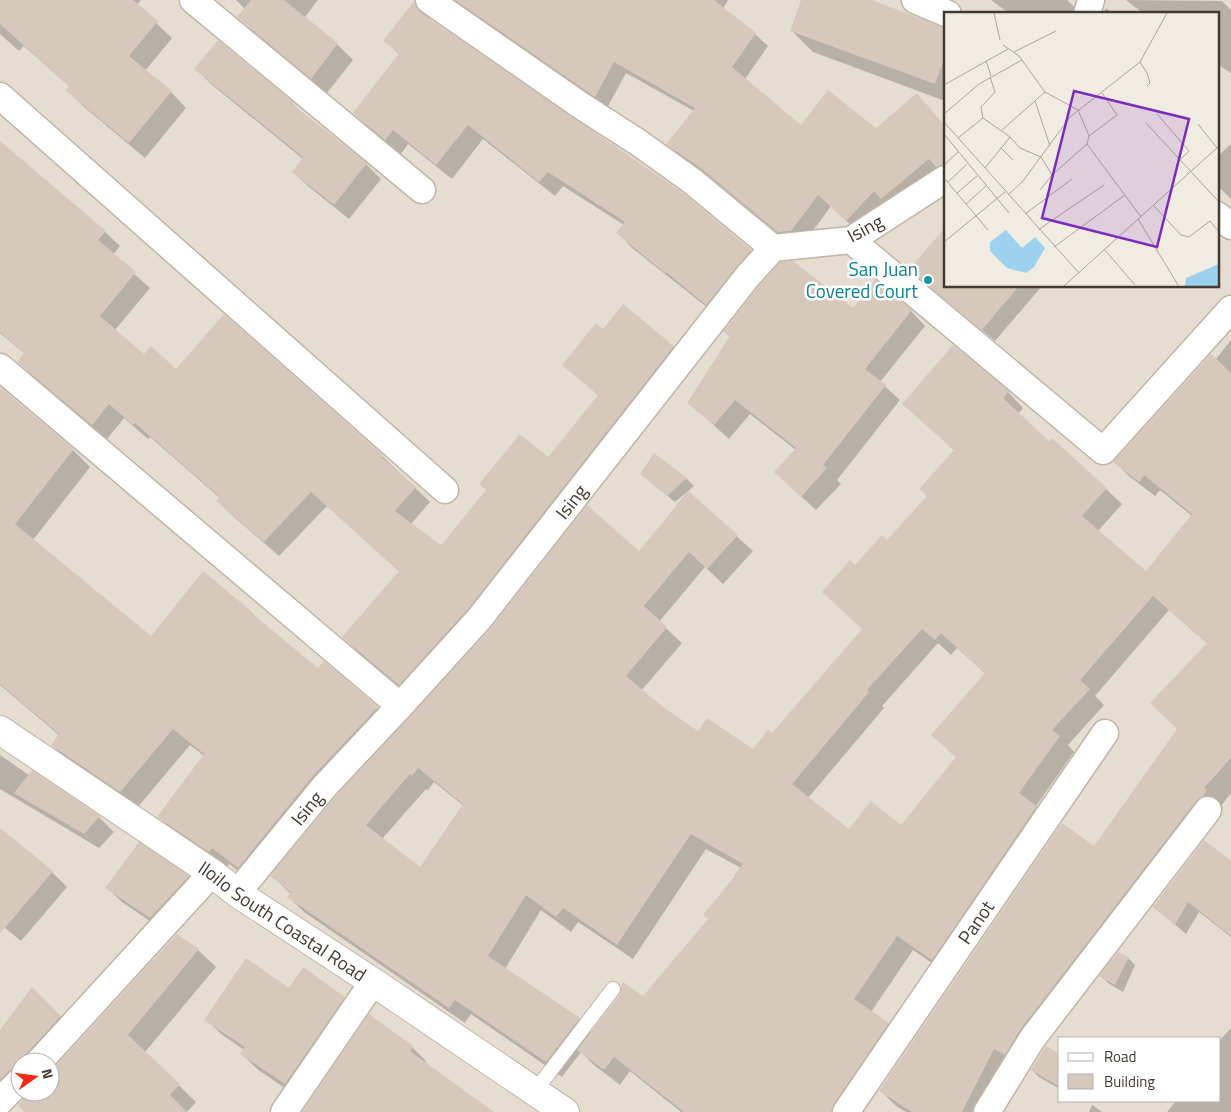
<svg xmlns="http://www.w3.org/2000/svg" width="1231" height="1112" font-family="'Titillium Web',sans-serif">
<rect width="100%" height="100%" fill="#f1ece2"/>
<!-- residential -->
<path fill="#e5ddd0" fill-rule="evenodd" d="M0,0H1231V1112H0ZM945,14H1217V286H945ZM1060,1038H1220V1101H1060ZM20,1062H50V1092H20Z"/>
<!-- shadow -->
<g fill="#0003" fill-rule="evenodd">
<polygon points="0,0 141,0 137,5 172,38 145,71 171,92 186,108 145,158 83,106 67,90 70,87 24,46 19,51 0,34"/>
<polygon points="236,0 318,0 304,18 337,44 353,60 327,93 254,32 239,17 245,9"/>
<polygon points="450,0 728,0 723,9 755,34 768,46 745,79 801,127 876,130 917,95 945,126 945,174 859,233 831,206 804,243 791,244 716,182 680,156 668,144 694,111 626,73 607,108"/>
<polygon points="802,0 869,0 945,30 945,101 813,52 791,30"/>
<polygon points="991,0 1067,0 1082,14 1010,14"/>
<polygon points="1126,0 1222,1 1231,10 1231,73 1217,64 1217,14 1144,14"/>
<polygon points="415,3 429,17 430,20 682,194 751,251 765,265 722,319 632,248 618,233 624,225 563,186 555,196 483,139 452,179 408,144 401,154 369,128 355,113 400,55 385,41"/>
<polygon points="1106,8 1112,14 1104,14"/>
<polygon points="196,69 292,103 306,117 366,164 381,179 349,219 308,186 293,172 303,159 211,84"/>
<polygon points="0,142 105,232 120,246 113,255 150,288 115,330 144,356 176,371 224,316 382,456 430,502 411,524 441,547 548,459 599,396 564,364 603,330 673,347 688,362 414,699 358,652 344,637 400,572 327,506 279,556 233,516 218,501 220,498 150,437 148,439 124,418 107,439 34,377 19,362 25,354 0,333"/>
<polygon points="1231,144 1231,199 1217,185 1217,157"/>
<polygon points="911,269 945,286 1042,286 995,341 923,281"/>
<polygon points="853,310 911,311 925,326 880,382 900,400 837,480 841,484 816,510 790,486 796,450 750,414 729,439 688,402 731,337 725,332"/>
<path d="M1231,340V793L985,1112H906L896,1106L880,1090L1094,848L1179,729L1208,644L1169,610L1095,696L1104,705L1068,745L1074,752L1036,806L1052,822L948,974L913,950L871,1012L888,1024L903,1039L853,1112H681L630,1071L620,1085L594,1065L581,1052L562,1077L471,1014L465,1023L304,912L289,897L291,894L272,876L640,553L688,493L687,492L675,502L641,474L654,455L687,479L694,486L687,492L753,551L723,584L705,567L659,622L682,643L641,691L662,708L698,733L753,751L772,735L863,630L855,567L888,542L928,496L955,451L904,404L1008,392L1023,408L1018,414L1049,443L1106,489L1122,504L1098,531L1146,572L1192,516L1160,490L1155,496L1130,477L1115,462L1215,360ZM938,643L951,655L957,648L986,674L948,750L957,758L901,827L849,831L808,798L884,708L882,706ZM434,782L464,806L420,869L382,839L426,789L428,790ZM706,849L741,868L737,876L709,920L643,998L592,1033L579,1019L505,969L541,910L571,932L578,922L633,959Z"/>
<polygon points="0,388 73,450 90,467 33,540 151,638 203,573 250,611 264,625 318,670 324,663 377,708 394,725 255,884 229,864 226,868 176,834 159,817 204,756 190,745 137,808 69,762 52,745 60,736 0,685"/>
<polygon points="0,755 29,775 99,817 114,832 99,848 0,789"/>
<polygon points="8,836 52,872 67,887 21,941 0,924 0,847"/>
<polygon points="139,844 188,877 203,892 166,932 122,902 107,888"/>
<polygon points="1231,862 1231,937 1199,912 1186,934 1154,907"/>
<polygon points="177,935 198,950 216,967 145,1052 196,1102 187,1112 27,1112 32,1092 50,1092 50,1074"/>
<polygon points="1128,958 1135,965 1123,992 1108,983 1101,976"/>
<polygon points="32,988 78,1034 50,1062 20,1062 20,1092 0,1109 0,1032"/>
<polygon points="290,990 344,998 359,1012 295,1095 257,1069 242,1054 244,1050 221,1034 206,1019"/>
<polygon points="369,1016 412,1047 426,1061 424,1063 490,1112 304,1112"/>
<polygon points="1231,1028 1231,1112 1167,1112 1176,1101 1220,1101 1220,1040"/>
<polygon points="1060,1055 1060,1089 1039,1077 1032,1070"/>
<polygon points="1092,1105 1102,1112 1089,1112"/>
</g>
<!-- building -->
<g fill="#d6c9bb" fill-rule="evenodd">
<polygon points="0,0 133,0 158,21 129,56 172,91 129,143 66,91 69,86 0,24"/>
<polygon points="251,0 284,0 338,43 311,79 237,17"/>
<polygon points="455,0 714,0 756,33 732,67 801,125 828,90 876,128 917,93 945,126 945,164 936,167 929,159 881,199 874,191 846,221 818,195 791,231 778,232 702,169 666,144 695,108 614,62 595,97"/>
<polygon points="801,0 872,0 945,28 945,57 935,84 790,31"/>
<polygon points="414,1 416,7 420,12 683,193 751,250 706,305 666,272 665,273 616,233 625,222 548,172 539,182 468,125 436,165 393,130 385,140 353,113 399,53 383,41"/>
<polygon points="218,40 293,102 292,104 367,163 334,205 292,172 303,157 194,69"/>
<polygon points="0,141 106,231 98,240 136,272 100,316 144,354 151,346 176,369 224,314 383,455 381,457 416,487 395,511 441,545 486,490 479,484 520,434 548,457 598,395 562,365 596,323 603,329 623,304 674,346 468,609 399,685 342,637 399,571 311,492 264,542 216,501 220,497 135,423 133,425 109,404 92,425 17,362 24,353 0,332"/>
<polygon points="945,228 945,286 1019,286 982,330 909,269"/>
<polygon points="793,261 853,308 875,280 912,310 865,369 886,385 823,465 827,468 801,497 774,472 796,448 735,400 714,425 687,403 730,336 723,332 758,287 780,262"/>
<path d="M953,345L1009,391L1003,398L1049,441L1052,438L1107,488L1082,516L1146,571L1192,514L1144,475L1139,482L1113,462L1211,354L1231,373V758L1204,788L1207,790L1203,796L1196,801L1020,1030L1005,1055L994,1049L962,1112H912L879,1091L1062,823L1094,846L1177,729L1150,703L1207,643L1153,596L1080,680L1090,689L1052,730L1060,736L1019,793L1037,806L932,960L897,936L854,999L889,1023L834,1104L831,1112H684L614,1057L604,1070L577,1050L620,994L621,986L623,982L643,996L708,919L703,915L735,876L734,875L743,864L691,834L617,945L563,908L556,917L526,895L488,956L580,1018L546,1062L455,1000L449,1008L287,897L291,892L270,876L335,797L490,629L587,505L639,551L688,491L738,535L707,569L689,552L644,606L667,627L626,676L663,707L698,731L707,718L753,749L768,730L772,733L862,629L822,592L850,560L855,565L882,535L887,540L927,496L919,489L954,450L902,404ZM922,629L935,640L941,633L985,673L931,735L956,757L901,825L871,801L849,829L792,784L869,692L867,690ZM418,768L463,804L420,867L366,825L410,774L412,776Z"/>
<polygon points="0,387 74,449 15,524 151,636 203,571 250,610 249,611 318,668 324,661 378,707 312,777 238,868 212,848 209,852 157,817 204,754 173,729 120,792 51,745 59,734 0,684"/>
<polygon points="654,453 687,478 667,496 640,474"/>
<polygon points="32,770 100,816 84,834 14,793"/>
<polygon points="0,828 53,871 0,934"/>
<polygon points="1204,840 1231,861 1231,936 1188,902 1175,925 1153,907"/>
<polygon points="139,842 189,876 150,918 105,888"/>
<polygon points="177,934 199,949 128,1035 180,1084 170,1095 187,1112 25,1112 18,1105 30,1092 50,1092 50,1072"/>
<polygon points="1118,952 1129,957 1115,985 1099,976"/>
<polygon points="246,958 289,988 303,967 345,997 285,1084 240,1054 245,1047 204,1020"/>
<polygon points="32,987 61,1016 28,1052 24,1062 20,1062 20,1066 10,1070 0,1080 0,1030"/>
<polygon points="369,1014 413,1046 410,1051 494,1112 302,1112"/>
<polygon points="1046,1046 1060,1054 1060,1087 1031,1070"/>
</g>
<g fill="none" stroke-linecap="round" stroke-linejoin="round">
<!-- service casing -->
<g stroke="#bfb6a8" stroke-width="16">
<polyline id="service" points="535,1091 613,989"/>
</g>
<!-- minor casing -->
<g stroke="#bfb6a8" stroke-width="29">
<g id="minor">
<polyline points="193,0 422,190"/>
<polyline points="429,0 580,105 639,143 692,181 773,248"/>
<polyline points="915,0 948,14"/>
<polyline points="1087,14 1091,0"/>
<polyline points="0,96 445,490"/>
<polyline points="1217,215 1231,226"/>
<polyline points="851,240 1103,451 1231,309"/>
<polyline points="0,367 400,706"/>
<path id="s1" d="M237,893L324,787L400,706L479,619L747,277L773,248L851,240L945,179"/>
<polyline points="39,1062 212,873"/>
<polyline points="0,1101 20,1081"/>
<polyline points="284,1112 373,982"/>
<path id="s2" d="M846,1112L1105,733"/>
<polyline points="987,1112 1032,1039 1208,810"/>
</g>
</g>
<!-- tertiary casing -->
<g stroke="#bfb6a8" stroke-width="30">
<g id="tertiary">
<path id="s3" d="M0,730L212,873L237,893L373,982L565,1112"/>
</g>
</g>
<!-- service -->
<use href="#service" stroke="#fff" stroke-width="14"/>
<!-- minor -->
<use href="#minor" stroke="#fff" stroke-width="26"/>
<!-- tertiary -->
<use href="#tertiary" stroke="#fff" stroke-width="28"/>
</g>
<!-- markers -->
<circle fill="#0f9aa8" stroke="#fff" stroke-width="2" cx="928" cy="280" r="5"/>
<g text-anchor="middle" stroke-width="5" stroke-linejoin="round" paint-order="stroke">
<!-- street labels -->
<g font-size="19" fill="#423b33" stroke="#fff">
<text transform="translate(865 228) rotate(-28)" y="7">Ising</text>
<text dy="7" stroke="none"><textPath href="#s1" startOffset="515">Ising</textPath></text>
<text dy="7" stroke="none"><textPath href="#s1" startOffset="110">Ising</textPath></text>
<text dy="7" stroke="none"><textPath href="#s3" startOffset="341">Iloilo South Coastal Road</textPath></text>
<text dy="7" stroke="none"><textPath href="#s2" startOffset="230">Panot</textPath></text>
</g>
<!-- culture labels -->
<g font-size="19" fill="#0d838f" stroke="#fff" text-anchor="end">
<text x="918" y="276">San Juan<tspan x="918" dy="22">Covered Court</tspan></text>
</g>
</g>
<!-- overview -->
<g transform="translate(944 12)">
<rect width="275" height="275" fill="#f1ece2"/>
<path d="M62,218L78,236L91,225L101,236L90,255L82,261L63,256L46,239V230ZM275,252V274H241L242,266Z" fill="#9dd2ef"/>
<path fill="none" stroke="#aba59c" stroke-width="1" d="M50,1L56,28M59,33L75,44L101,80L134,98L145,124L143,132L197,205M70,40L112,19M42,49L47,64M196,50L203,61L206,71L203,74M0,73L64,37M91,89L106,134M0,102L35,72L78,48M213,102L245,139L236,148M39,106L66,125L41,156M0,110L135,261M202,111L275,190M254,112L273,136M58,118L101,80M0,122L65,201M145,124L173,103L158,81M66,125L76,136L97,145L108,163M14,126L39,106L37,95L51,80L46,65M57,136L69,148M0,153L14,140M0,166L44,218M4,170L23,152M96,178L108,163L143,132M13,181L33,164M64,183L79,169L126,105L196,50L223,1M22,192L42,174M209,193L237,223L245,225L266,209L275,220M81,202L128,167M194,207L234,273M94,218L160,173M0,230L61,180M110,235L181,183M160,237L191,273M120,274L275,134"/>
<path fill="#7b2cbf" fill-opacity="0.15" stroke="#7b2cbf" stroke-width="2.5" d="M130,79L245,107L213,235L98,206Z"/>
<rect width="275" height="275" fill="none" stroke="#423b33" stroke-width="2.5"/>
</g>
<!-- legend -->
<rect x="1058" y="1037" width="162" height="65" fill="#ffffff" stroke="#b3b1ad"/>
<rect x="1068" y="1053" width="25" height="8" fill="#ffffff" stroke="#b3b1ad"/>
<text x="1104" y="1062" font-size="15" fill="#423b33">Road</text>
<rect x="1068" y="1074" width="25" height="15" fill="#d6c9bb" stroke="#b3b1ad"/>
<text x="1104" y="1087" font-size="15" fill="#423b33">Building</text>
<!-- north arrow -->
<g transform="translate(35 1077) rotate(76)"><circle r="24" fill="#ffffff" stroke="#b3b1ad"/>
<path d="M0-4L9 19L0 12L-9 19Z" fill="#f92611"/>
<text y="-8" font-size="14" font-weight="bold" text-anchor="middle" fill="#423b33">N</text>
</g>
</svg>
